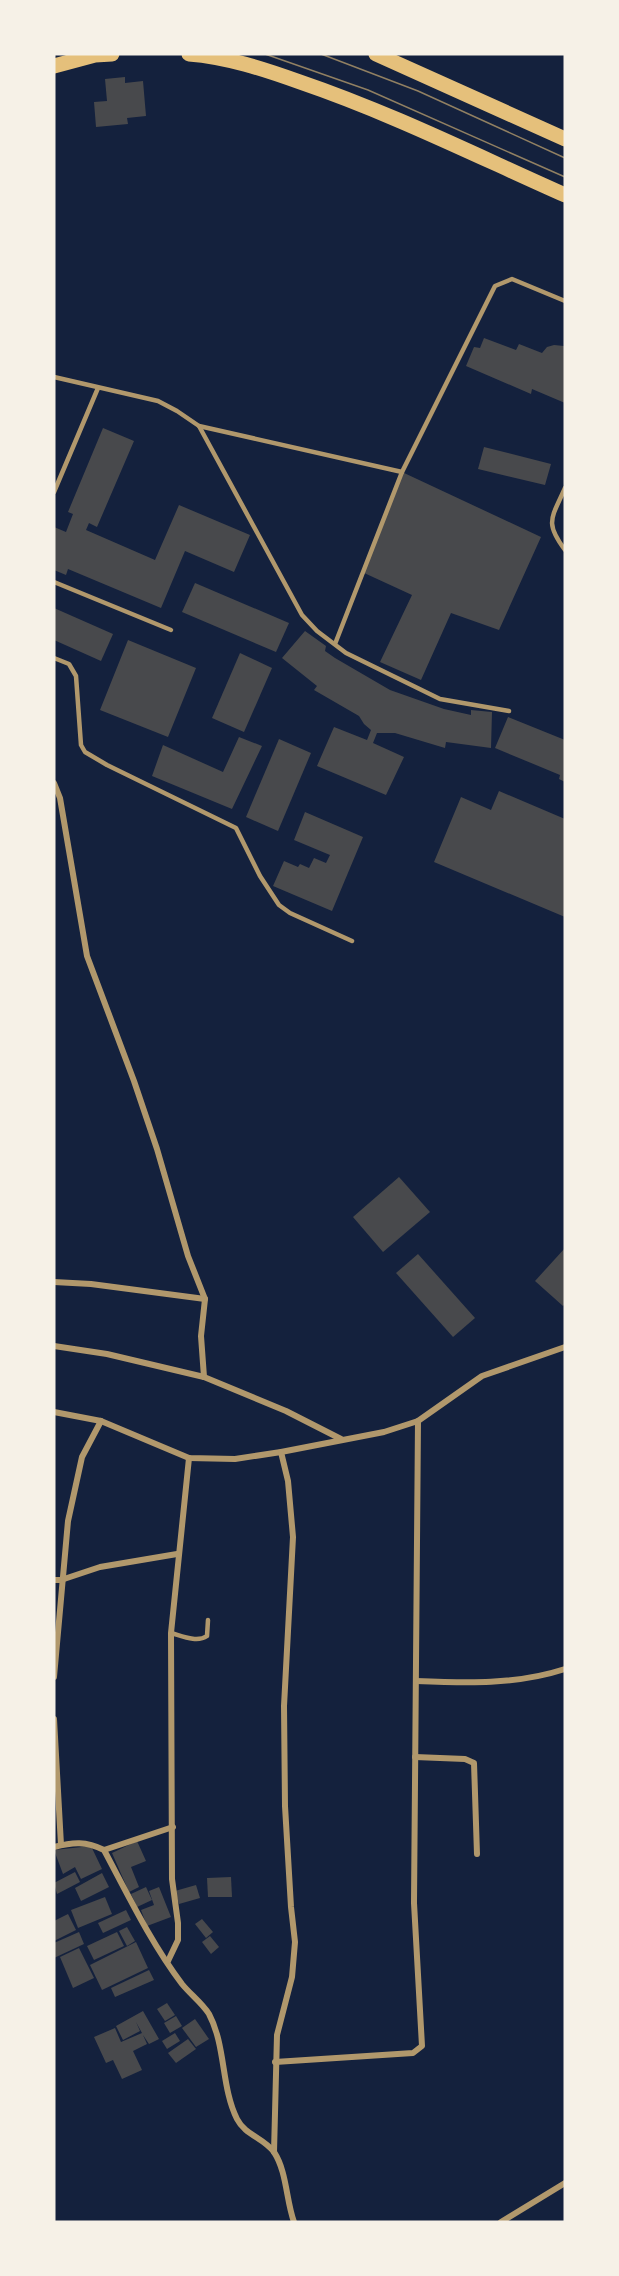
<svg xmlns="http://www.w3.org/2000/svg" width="619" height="2276" font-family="Arial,sans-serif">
<rect width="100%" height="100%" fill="#14213d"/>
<!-- building -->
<g fill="#48494c">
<polygon points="125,77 125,83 143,81 146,116 127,118 128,124 96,127 94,102 107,101 105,79"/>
<polygon points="484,338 516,350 519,344 542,353 547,347 554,345 564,346 565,403 532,389 531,394 466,366 474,347 480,348"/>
<polygon points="103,428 134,441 97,527 89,523 86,530 155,560 179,505 250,535 234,572 185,551 161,608 68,569 66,575 54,570 54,527 66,532 73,514 68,512"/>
<polygon points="484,447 551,464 545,485 478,469"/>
<polygon points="402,472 541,537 499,630 451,613 421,680 380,662 412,595 362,572"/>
<polygon points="195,583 289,623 276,652 182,612"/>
<polygon points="54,608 113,634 101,661 54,640"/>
<polygon points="305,631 326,646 325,651 335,658 390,690 444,709 471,715 471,710 492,712 491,748 446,742 445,748 395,733 377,733 373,743 404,757 386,795 317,766 334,727 367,740 371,730 364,724 359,716 314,690 317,686 282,658"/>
<polygon points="128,640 196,668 168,737 100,710"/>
<polygon points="240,653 272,668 244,732 212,718"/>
<polygon points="508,717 565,740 565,782 559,779 560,775 495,748"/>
<polygon points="239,737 262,746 232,809 152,776 163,745 223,772"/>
<polygon points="279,739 311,753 278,831 246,817"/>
<polygon points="499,791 565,819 565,917 434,862 461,797 491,810"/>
<polygon points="305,812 363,837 332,911 273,886 284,861 298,867 300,864 309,868 314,858 326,863 330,855 294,840"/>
<polygon points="399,1177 430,1212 383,1252 353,1217"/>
<polygon points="565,1248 565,1304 563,1306 535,1281"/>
<polygon points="418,1254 475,1318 453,1337 396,1273"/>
<polygon points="137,1841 146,1861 131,1867 139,1887 129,1892 112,1853"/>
<polygon points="91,1846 102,1869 81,1879 75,1867 63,1874 54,1850"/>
<polygon points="75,1872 80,1882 57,1894 54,1883"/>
<polygon points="102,1873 109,1887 81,1901 75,1888"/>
<polygon points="231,1877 232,1897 208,1897 207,1878"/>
<polygon points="196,1885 200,1898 179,1904 175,1891"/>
<polygon points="146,1887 152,1900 137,1907 131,1894"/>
<polygon points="159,1887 171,1917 147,1926 141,1910 154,1905 149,1891"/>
<polygon points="105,1897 112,1914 78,1928 71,1910"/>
<polygon points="126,1910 131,1920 103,1933 98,1923"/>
<polygon points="68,1914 76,1930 54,1941 54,1921"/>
<polygon points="202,1919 213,1932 206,1938 195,1924"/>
<polygon points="127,1927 135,1941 127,1946 119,1931"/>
<polygon points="79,1932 84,1944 54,1958 54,1943"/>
<polygon points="117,1932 124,1946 94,1960 87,1946"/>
<polygon points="210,1936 219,1947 211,1954 202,1942"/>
<polygon points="136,1942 148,1968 102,1990 90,1965"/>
<polygon points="79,1948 94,1978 73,1988 60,1957"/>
<polygon points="149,1970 154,1980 115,1997 111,1988"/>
<polygon points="167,2003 175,2015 165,2021 157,2009"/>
<polygon points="143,2011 159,2039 149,2044 143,2035 147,2044 133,2051 142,2070 122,2079 113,2060 106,2063 94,2037 115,2028 121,2042 142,2033 136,2022 140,2031 123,2040 116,2026"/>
<polygon points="176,2016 182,2026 170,2033 164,2023"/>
<polygon points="195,2019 209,2039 196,2047 182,2028"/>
<polygon points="175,2033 180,2041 167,2049 162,2041"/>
<polygon points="188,2039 196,2049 176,2063 168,2053"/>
</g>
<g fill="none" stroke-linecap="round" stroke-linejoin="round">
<!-- service -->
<g stroke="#b1986c" stroke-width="4.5">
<polyline points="54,377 158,401 177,411 199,426 402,472"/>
<polyline points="199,426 302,615 317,631 346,653 440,699 509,711"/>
<path d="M565,488C552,518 544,522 565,550"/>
<polyline points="54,492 98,388"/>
<polyline points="54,582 171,630"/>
<polyline points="335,644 402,472 495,286 512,279 565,301"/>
<polyline points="54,658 69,664 76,676 81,745 85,752 107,765 236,828 260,876 279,905 290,913 352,941"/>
<path d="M171,1633C182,1636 197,1643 207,1636L208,1620"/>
</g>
<!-- minor -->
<g stroke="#b1986c" stroke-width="6">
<polyline points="54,783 60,798 87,956 134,1081 157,1149 188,1256 205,1299 201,1336 204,1377"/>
<polyline points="54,1282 91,1284 205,1299"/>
<polyline points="54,1346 107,1354 204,1377 286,1411 341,1439"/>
<polyline points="54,1412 101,1421 189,1458 235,1459 281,1452 384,1432 418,1421 482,1376 565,1347"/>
<polyline points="54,1580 61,1580 100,1567 177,1554"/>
<polyline points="54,1677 68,1521 82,1457 101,1421"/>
<path d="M416,1681C466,1683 516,1685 565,1669"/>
<polyline points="54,1719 61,1845"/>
<polyline points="415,1757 465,1759 474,1763 477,1854"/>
<path d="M54,1847C73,1842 86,1841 104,1850C128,1895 151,1943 182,1984C190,1994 202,2003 209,2014C226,2046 221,2087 237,2119C245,2135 264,2138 274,2152C287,2172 286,2200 294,2222"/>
<polyline points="104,1850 173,1827"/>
<polyline points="168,1961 178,1940 178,1923 172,1879 171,1633 189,1458"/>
<polyline points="275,2062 413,2053 422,2046 414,1903 418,1421"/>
<polyline points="274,2152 277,2035 292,1977 295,1942 291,1907 285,1806 284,1706 293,1537 288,1481 281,1452"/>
<polyline points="501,2222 565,2183"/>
</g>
<!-- primary -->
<g stroke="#e5c07b" stroke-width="15">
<path d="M189,54C227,57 264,69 300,82C391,113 477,156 565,195"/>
<polyline points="376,54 565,139"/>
<polyline points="54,66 95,55 112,54"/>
</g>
<!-- tram -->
<g stroke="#918062" stroke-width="1.5">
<polyline points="265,54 368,90 565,177"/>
<polyline points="321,54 418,91 565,158"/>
</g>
</g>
<!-- border -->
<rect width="619" height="2276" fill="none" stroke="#f6f1e7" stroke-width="111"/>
</svg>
